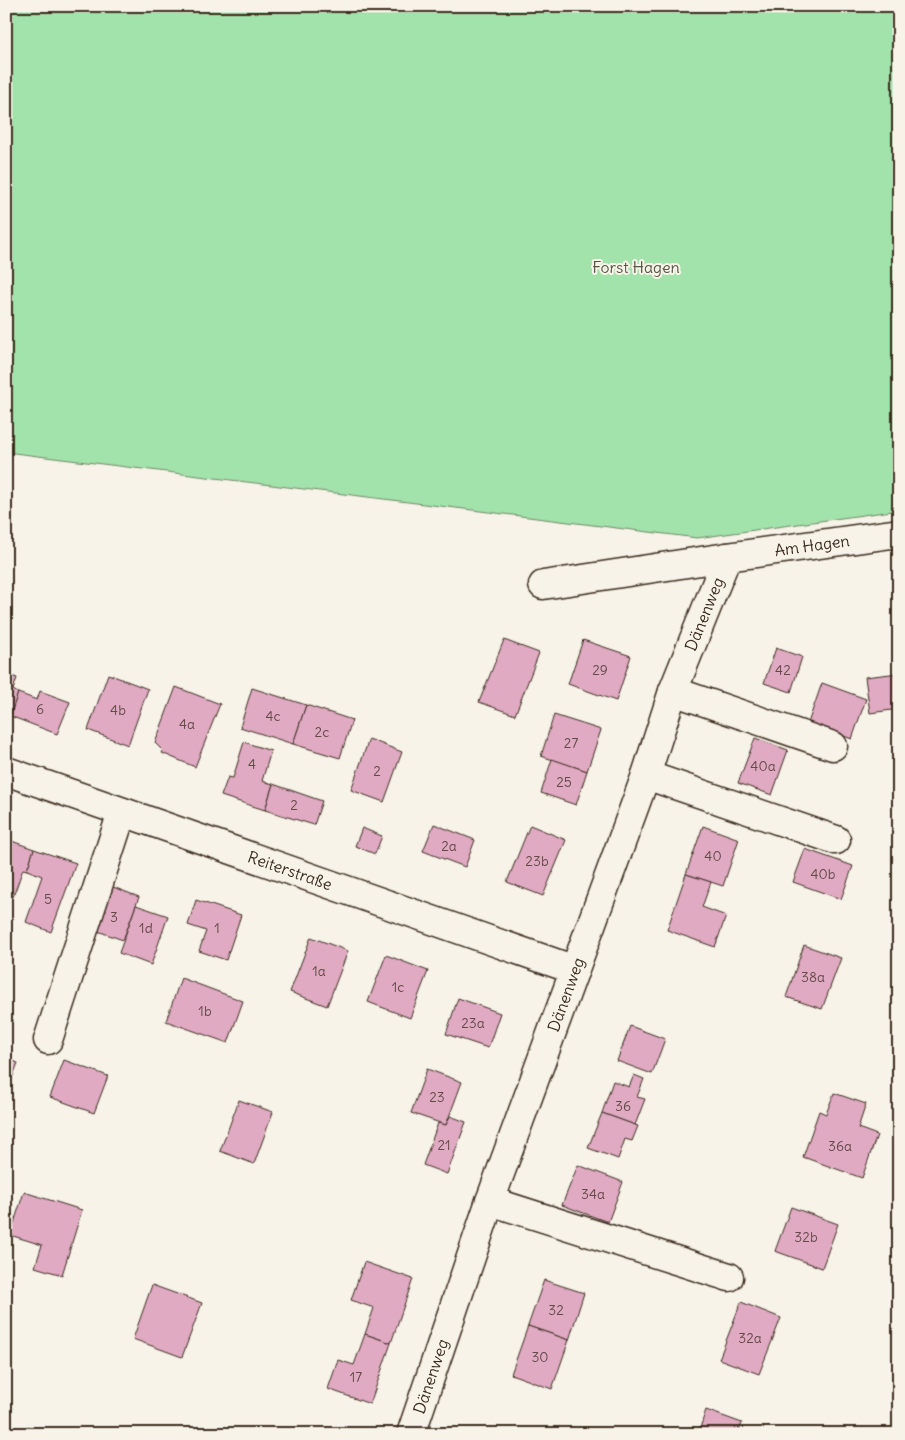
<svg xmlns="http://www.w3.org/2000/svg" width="905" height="1440" font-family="Delius,sans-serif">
<rect width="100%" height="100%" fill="#f7f3e8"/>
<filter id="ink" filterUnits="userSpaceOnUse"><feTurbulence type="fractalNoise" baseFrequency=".02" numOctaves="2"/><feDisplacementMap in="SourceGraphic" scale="10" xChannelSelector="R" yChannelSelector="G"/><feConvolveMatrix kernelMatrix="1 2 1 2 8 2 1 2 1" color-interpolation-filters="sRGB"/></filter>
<g filter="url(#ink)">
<!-- green -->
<polygon fill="#a2e3ac" stroke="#6e8665" points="6,6 899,6 899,510 697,538 6,452"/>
<!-- building -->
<g fill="#e0aac3" stroke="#3b2a1e">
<polygon points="504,640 539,653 515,715 479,702"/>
<polygon points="583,640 631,656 616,701 568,684"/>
<polygon points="776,648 802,657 791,692 764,683"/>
<polygon points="899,673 899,709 870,713 865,677"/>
<polygon points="6,674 17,678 13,690 18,693 10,716 6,715"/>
<polygon points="108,674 148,689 128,745 88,730"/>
<polygon points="822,683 866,699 852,739 808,723"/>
<polygon points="176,687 220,704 195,767 162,753 163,751 155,743"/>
<polygon points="252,688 306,705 293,744 240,727"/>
<polygon points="40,691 70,702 57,734 10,716 18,693 37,700"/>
<polygon points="306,705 352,720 340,758 293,744"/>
<polygon points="554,715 601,730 587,771 541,756"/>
<polygon points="755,738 788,750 772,795 738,783"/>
<polygon points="369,739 402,752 384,802 351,790"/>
<polygon points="244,742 271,751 262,781 273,784 265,810 221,796 228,777 233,778"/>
<polygon points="552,759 587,771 576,805 541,793"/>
<polygon points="273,784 322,801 314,825 265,810"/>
<polygon points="434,824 475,840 465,867 423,851"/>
<polygon points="530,825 566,840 543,896 507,882"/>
<polygon points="703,826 739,839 723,886 686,874"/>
<polygon points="362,828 382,836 375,854 355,846"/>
<polygon points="6,839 34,849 27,870 23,869 13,897 6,894"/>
<polygon points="34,849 76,863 51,932 26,922 42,876 27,870"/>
<polygon points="805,849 853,866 841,899 793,882"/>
<polygon points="686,874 711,882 702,907 726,916 715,947 667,930"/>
<polygon points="108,885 139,897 123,940 92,929"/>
<polygon points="196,900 241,915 226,960 199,951 206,931 188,925"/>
<polygon points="136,905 168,916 151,965 119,953"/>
<polygon points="311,937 348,951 327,1006 290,992"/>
<polygon points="804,945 841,958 822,1009 786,997"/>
<polygon points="386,955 428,971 410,1018 368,1002"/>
<polygon points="181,978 243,1001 228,1043 166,1021"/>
<polygon points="458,998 500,1013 488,1048 446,1034"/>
<polygon points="630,1026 665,1039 652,1074 617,1061"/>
<polygon points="6,1058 18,1063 6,1093"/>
<polygon points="64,1060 108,1076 94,1113 50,1097"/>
<polygon points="427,1069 462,1082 446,1125 411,1113"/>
<polygon points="634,1075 644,1079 637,1097 645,1099 635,1125 602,1113 613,1081 629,1087"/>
<polygon points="834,1093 866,1104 858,1128 877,1135 862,1178 803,1157 819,1111 826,1114"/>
<polygon points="239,1100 273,1112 254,1164 220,1151"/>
<polygon points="602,1113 638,1126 632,1141 625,1139 618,1159 588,1148"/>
<polygon points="450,1116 466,1122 447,1174 423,1165 438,1123 446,1125"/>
<polygon points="578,1165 623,1182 608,1222 562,1205"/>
<polygon points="24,1192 82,1210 62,1275 35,1267 42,1245 10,1235"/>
<polygon points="791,1207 838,1224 822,1268 775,1251"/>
<polygon points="364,1262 413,1279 391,1343 365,1334 374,1308 351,1300"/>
<polygon points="544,1280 584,1293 569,1340 528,1326"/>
<polygon points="152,1285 202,1303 182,1357 133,1339"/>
<polygon points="741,1302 781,1318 759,1374 719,1359"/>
<polygon points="528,1326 569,1340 552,1389 511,1374"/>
<polygon points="365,1334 391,1343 370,1404 328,1389 338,1360 354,1365"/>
<polygon points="706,1410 742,1423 738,1434 698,1434"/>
<polygon points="28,1426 49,1434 25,1434"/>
</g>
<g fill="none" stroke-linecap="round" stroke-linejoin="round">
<!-- minor casing -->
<g stroke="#3b2a1e" stroke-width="31">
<g id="minor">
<path id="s1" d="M543,585L727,557L899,533"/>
<polyline points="673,691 833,746"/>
<path id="s2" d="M6,771L575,970"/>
<polyline points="646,775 836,840"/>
<polyline points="48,1040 122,812"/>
<polyline points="490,1201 729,1277"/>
<path id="s3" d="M411,1434L490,1201L646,775L673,691L727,557"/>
</g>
</g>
<!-- minor -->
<use href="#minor" stroke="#f7f3e8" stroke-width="28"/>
</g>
</g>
<g text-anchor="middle" stroke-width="4" stroke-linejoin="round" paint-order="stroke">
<!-- number labels -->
<g font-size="14" fill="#644a47">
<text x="600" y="675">29</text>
<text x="783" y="675">42</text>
<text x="40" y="714">6</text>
<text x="118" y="715">4b</text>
<text x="273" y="721">4c</text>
<text x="187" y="729">4a</text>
<text x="322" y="737">2c</text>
<text x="571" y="748">27</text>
<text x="252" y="769">4</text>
<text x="763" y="771">40a</text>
<text x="377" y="776">2</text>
<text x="564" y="787">25</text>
<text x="294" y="810">2</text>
<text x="449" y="851">2a</text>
<text x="713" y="861">40</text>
<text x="537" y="866">23b</text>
<text x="823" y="879">40b</text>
<text x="48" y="904">5</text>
<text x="114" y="922">3</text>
<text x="146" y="933">1d</text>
<text x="217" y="933">1</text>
<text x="319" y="976">1a</text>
<text x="813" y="982">38a</text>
<text x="398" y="992">1c</text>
<text x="205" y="1016">1b</text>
<text x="473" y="1028">23a</text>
<text x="437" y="1102">23</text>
<text x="623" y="1111">36</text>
<text x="444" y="1150">21</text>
<text x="840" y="1151">36a</text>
<text x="593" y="1199">34a</text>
<text x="806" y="1242">32b</text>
<text x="556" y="1315">32</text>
<text x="750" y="1343">32a</text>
<text x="540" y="1362">30</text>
<text x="356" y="1382">17</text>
</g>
<!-- park labels -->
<g font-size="16" fill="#555842" stroke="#f7f3e8">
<text x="636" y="273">Forst Hagen</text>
</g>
<!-- street labels -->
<g font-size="16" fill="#3b2a1e" stroke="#f7f3e8">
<text dy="6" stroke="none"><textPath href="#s1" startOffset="272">Am Hagen</textPath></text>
<text dy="6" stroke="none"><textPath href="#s3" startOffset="871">Dänenweg</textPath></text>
<text dy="6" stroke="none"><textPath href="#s2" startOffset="301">Reiterstraße</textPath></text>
<text dy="6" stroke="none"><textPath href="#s3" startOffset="466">Dänenweg</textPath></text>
<text dy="6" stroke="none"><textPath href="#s3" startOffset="61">Dänenweg</textPath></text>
</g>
</g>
<!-- margin -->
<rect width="905" height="1440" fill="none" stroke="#f7f3e8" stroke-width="25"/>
<rect x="12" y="12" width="880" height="1415" fill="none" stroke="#3b2a1e" stroke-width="2" filter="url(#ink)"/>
</svg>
